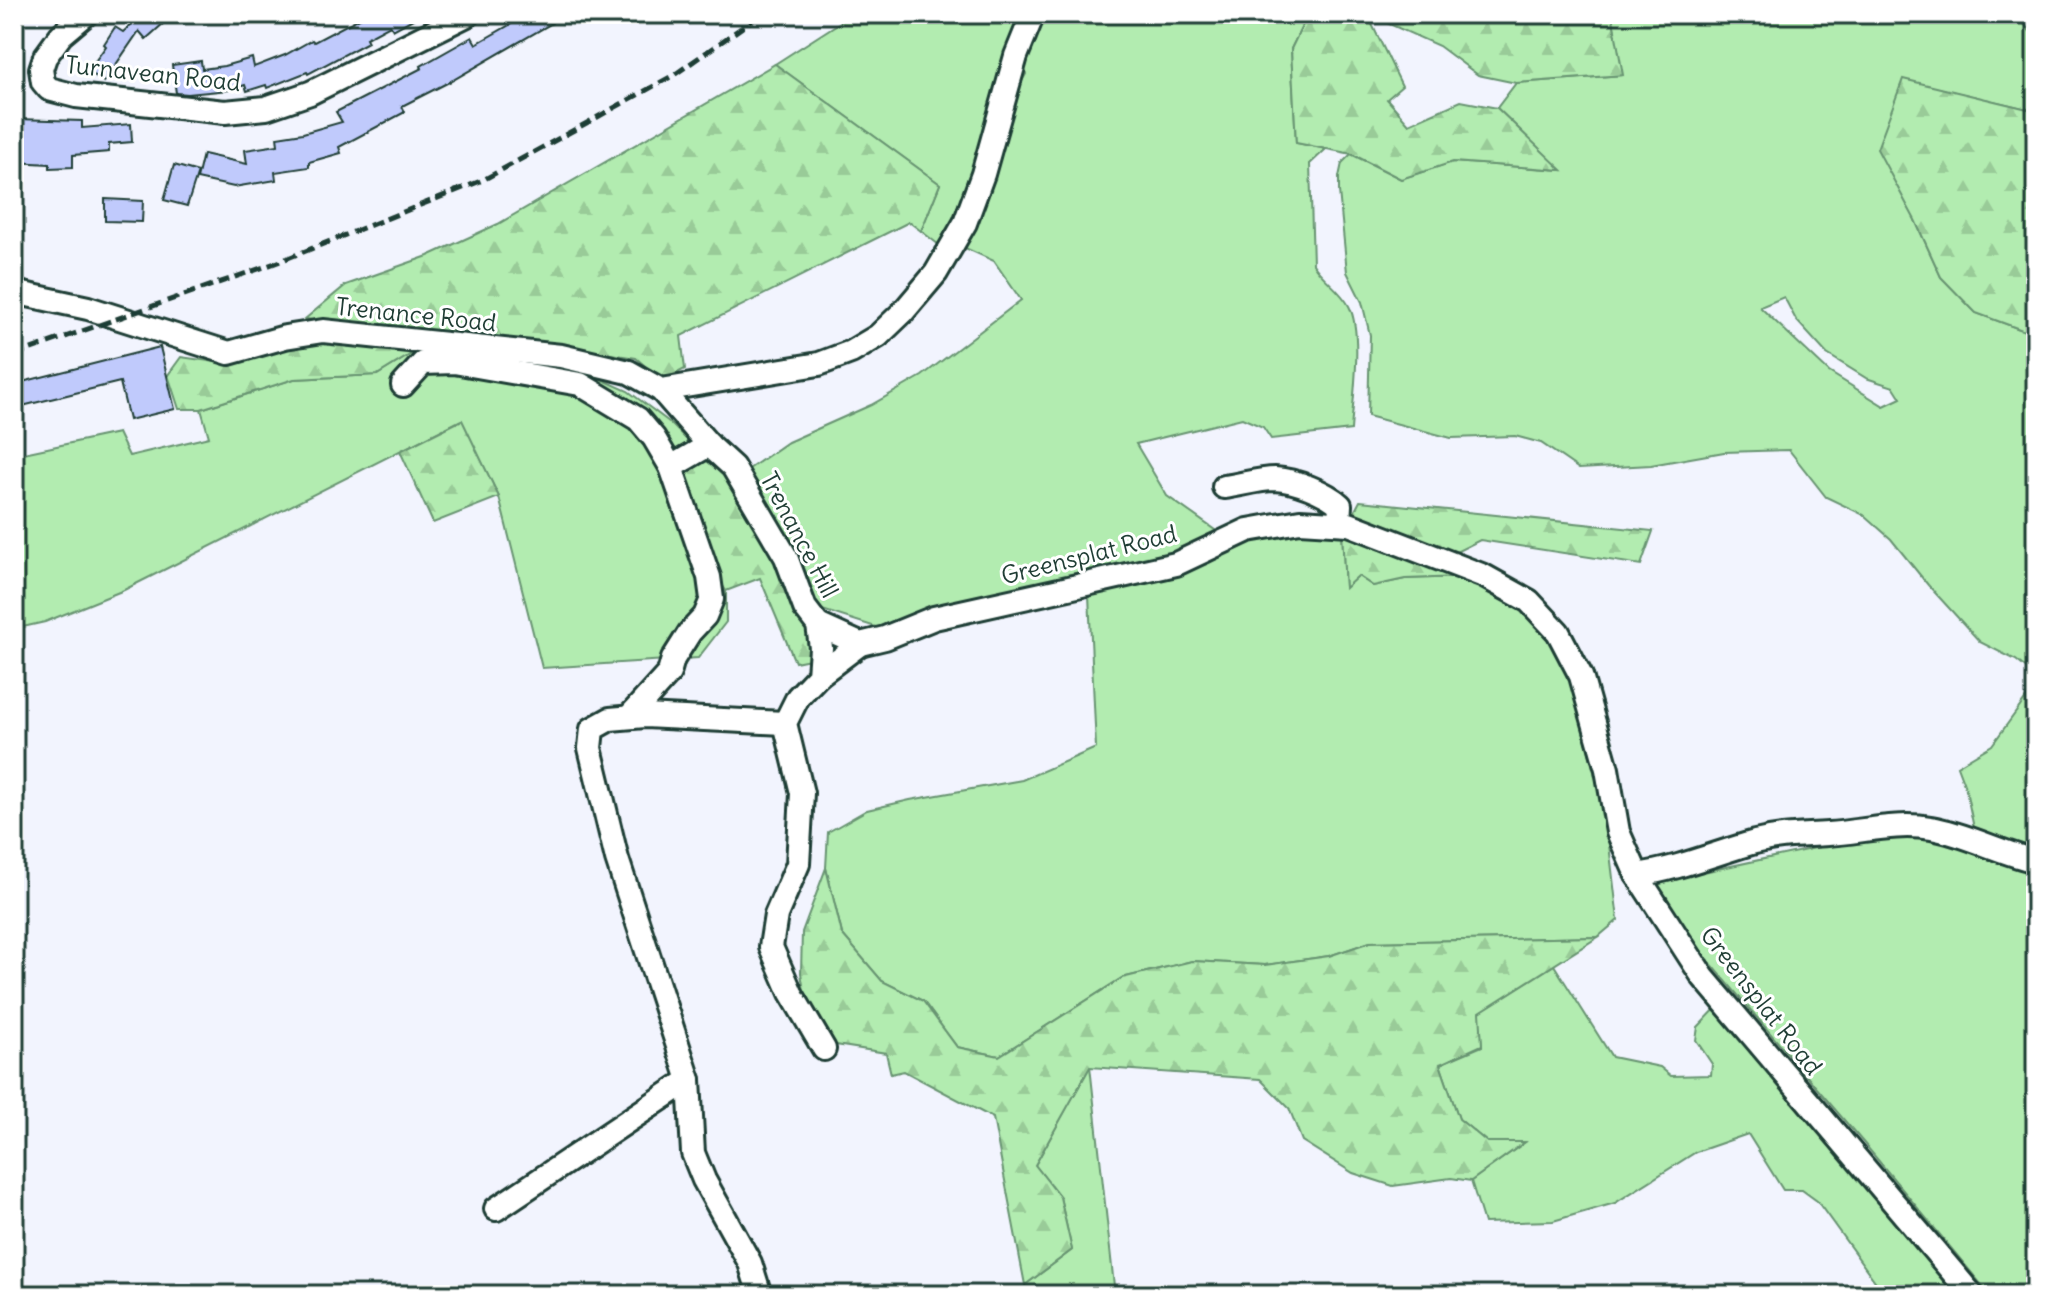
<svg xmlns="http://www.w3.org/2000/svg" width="2050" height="1309" font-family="Delius,sans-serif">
<defs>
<pattern id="forest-firs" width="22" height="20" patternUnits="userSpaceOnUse" patternTransform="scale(2)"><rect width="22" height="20" fill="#b2ecb0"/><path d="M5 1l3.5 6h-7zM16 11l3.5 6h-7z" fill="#99cb98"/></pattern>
</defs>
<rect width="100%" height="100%" fill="#f2f4fe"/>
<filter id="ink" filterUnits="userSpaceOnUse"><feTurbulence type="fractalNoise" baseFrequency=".0125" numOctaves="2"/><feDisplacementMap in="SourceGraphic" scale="16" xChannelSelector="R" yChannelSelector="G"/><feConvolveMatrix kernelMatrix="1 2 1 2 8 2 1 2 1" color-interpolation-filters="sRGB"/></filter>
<g filter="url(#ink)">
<!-- green -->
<g fill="#b2ecb0" stroke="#689472" stroke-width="2" fill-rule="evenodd">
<polygon points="853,14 1024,14 964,201 943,248 921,231 940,184 775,64"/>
<path d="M1044,14H1308L1291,49L1296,143L1326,149L1310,164L1313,264C1323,280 1340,289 1349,306C1363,332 1353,399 1351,430L1271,439L1263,427L1242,418L1136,444L1167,496L1219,533L1191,549L994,595L885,630L816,608L785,532L746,471L788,442L871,405L922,376L1021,300L994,261L965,248L987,196L1014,95L1026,74L1023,61Z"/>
<path d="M1612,14H2016L2036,39V111L1904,80L1915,220L1941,277L1976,313L2036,335V855L1975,833L1966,790L1957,766L1992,745L2032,690L2034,675L2016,660L1980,642L1928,585L1891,539L1864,515L1826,497L1789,450L1724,452L1651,465L1579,469L1541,443L1515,436L1451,438L1368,416L1370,335L1362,302L1347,272L1339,191V177L1342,163L1351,154L1401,179L1452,162L1561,170L1497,108L1516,83L1622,75ZM1784,297L1796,320L1827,354L1866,378L1894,387L1901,398L1884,406L1829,372L1760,307Z"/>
<polygon points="416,351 532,361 590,374 628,391 669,422 692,445 715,573 726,591 726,622 698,658 542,668 499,497 461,420 124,590 45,622 14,629 14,455 118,433 129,456 209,437 201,409 294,379 377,375"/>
<polygon points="1301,530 1342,530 1345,587 1358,576 1373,586 1405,579 1462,577 1505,597 1533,618 1556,646 1569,675 1599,791 1609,845 1618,920 1598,937 1370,942 1329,956 1265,965 1192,961 1122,978 999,1056 957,1047 923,1001 882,981 842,934 826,868 828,832 867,810 910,800 1022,780 1096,748 1089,595 1209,563 1254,538"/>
<polygon points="1862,838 1924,838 2036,869 2036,1295 1990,1295 1867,1147 1708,960 1652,883"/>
<polygon points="1554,965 1612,1057 1660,1067 1671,1076 1711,1075 1712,1064 1696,1040 1698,1027 1718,1006 1959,1295 1885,1295 1817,1201 1802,1190 1783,1190 1748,1134 1696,1152 1615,1203 1553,1221 1484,1223 1471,1181 1524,1143 1487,1142 1459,1119 1440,1064 1482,1046 1479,1012"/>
<polygon points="1090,1066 1115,1295 1027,1295 1025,1285 1072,1250 1060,1197 1035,1165"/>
</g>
<!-- forest -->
<g fill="url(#forest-firs)" stroke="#689472" stroke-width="2">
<polygon points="1308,14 1612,14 1623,75 1516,83 1478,75 1439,46 1367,14 1402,86 1387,99 1409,124 1461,101 1497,108 1562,170 1453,162 1401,179 1352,154 1296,143 1291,49"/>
<polygon points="775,64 940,184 921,231 909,222 681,336 685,369 662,381 636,358 539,343 305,319 346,285 428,256 498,224"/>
<polygon points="1903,79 2036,111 2036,335 1976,313 1941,277 1915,220 1877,149"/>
<polygon points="331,339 416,351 377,375 294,379 201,409 179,409 168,375 181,357 223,363 294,344"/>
<polygon points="462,420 499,497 433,523 400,451"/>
<polygon points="704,454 732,479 768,544 808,631 810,659 795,662 760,578 726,591 715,573 678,475"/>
<polygon points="1360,501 1653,531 1641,565 1480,540 1452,554 1351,518"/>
<polygon points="1342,530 1462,577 1405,579 1373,586 1358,576 1345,588"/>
<polygon points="826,868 842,934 882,981 923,1001 957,1047 999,1056 1122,978 1192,961 1265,965 1329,956 1370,942 1598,937 1480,1012 1482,1045 1440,1064 1459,1119 1487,1142 1525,1142 1471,1181 1451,1178 1393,1186 1353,1173 1302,1141 1289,1108 1260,1079 1090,1067 1035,1165 1060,1197 1072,1250 1025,1285 993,1118 904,1071 891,1074 886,1053 836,1045 806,1003 801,973 802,932"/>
</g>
<!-- building -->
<g fill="#c0cafc" stroke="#1f3d34" stroke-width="2">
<polygon points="143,14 174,14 146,39 139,31 104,82 88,71 106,46 104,44 115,27 123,32"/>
<polygon points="367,14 422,14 393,30 390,25 366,38 368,42 308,74 307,72 267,88 266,85 247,91 245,85 229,90 188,94 176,93 172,65 201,61 202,69 224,66 252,58 254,67 285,55 312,40 314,42"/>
<polygon points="520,14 547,14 552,23 453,80 402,106 405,112 339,147 341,153 309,162 309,167 275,172 276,180 234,187 197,179 203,154 247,164 245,150 278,145 277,137 303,133 342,122 336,112 422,68 421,66 472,37 476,44 511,24 509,20"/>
<polygon points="17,119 82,121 82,128 131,124 132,142 109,144 109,152 73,155 73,167 50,168 50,164 14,162"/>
<polygon points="174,165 198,172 187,206 164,200"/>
<polygon points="105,199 143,201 142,222 105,221"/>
<polygon points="160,347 175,409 129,420 120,382 14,408 14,384"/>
</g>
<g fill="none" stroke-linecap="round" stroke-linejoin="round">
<!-- minor casing -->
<g stroke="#1f3d34" stroke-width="28">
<g id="minor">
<polyline points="86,14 61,35 45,57 41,69 43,82 49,89 76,96 225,112 266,108 310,93 469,14"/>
<polyline points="14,292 88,308 229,353 285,337 323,331 561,356 629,372 661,390 709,445 733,467 786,557 805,608 818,625 821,648 819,675 798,697 785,723 802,793 798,864 776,915 771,947 791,993 824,1049"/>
<polyline points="403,385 423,363 454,362 580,384 638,419 654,438 671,467 709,577 712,599 705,616 690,632 673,659 669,673 629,717"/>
<polyline points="661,390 819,364 851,352 878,336 903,312 936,273 965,223 983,174 1016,56 1033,14"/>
<polyline points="671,467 709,445"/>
<path d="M1224,487C1240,485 1259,479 1275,479C1295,480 1326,492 1340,505L1339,523"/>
<polyline points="818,625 860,644 885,638 934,618 1176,564 1248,530 1300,521 1349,524 1484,576 1529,601 1558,632 1581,676 1607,769 1618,832 1637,875 1703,977 1972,1295"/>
<polyline points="819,675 860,644"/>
<path d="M1637,875C1678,869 1716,853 1755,842C1783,835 1800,836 1828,834C1862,832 1896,822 1931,828C1967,834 2000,853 2036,861"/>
<polyline points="496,1209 689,1080"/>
<polyline points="760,1295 750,1263 704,1180 693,1153 689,1080 617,859 590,748 592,729 610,719 645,716 785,723"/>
</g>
</g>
<!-- minor -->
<use href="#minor" stroke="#fff" stroke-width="22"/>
<!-- rail -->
<polyline stroke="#1f3d34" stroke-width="5" stroke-dasharray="12 6" stroke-linecap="butt" points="14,355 278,262 483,180 674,75 761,14"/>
</g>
</g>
<g text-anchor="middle" stroke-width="6" stroke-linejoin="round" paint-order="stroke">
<!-- street labels -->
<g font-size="24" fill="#1f3d34" stroke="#fff">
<text transform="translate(153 74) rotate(6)" y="8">Turnavean Road</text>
<text transform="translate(416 315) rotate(6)" y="8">Trenance Road</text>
<text transform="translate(799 535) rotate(62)" y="8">Trenance Hill</text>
<text transform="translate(1089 555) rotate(-14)" y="8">Greensplat Road</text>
<text transform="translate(1761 1001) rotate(52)" y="8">Greensplat Road</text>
</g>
</g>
<!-- margin -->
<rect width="2050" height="1309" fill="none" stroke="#fff" stroke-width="48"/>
<rect x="24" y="24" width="2002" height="1261" fill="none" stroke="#1f3d34" stroke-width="3" filter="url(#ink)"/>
</svg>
